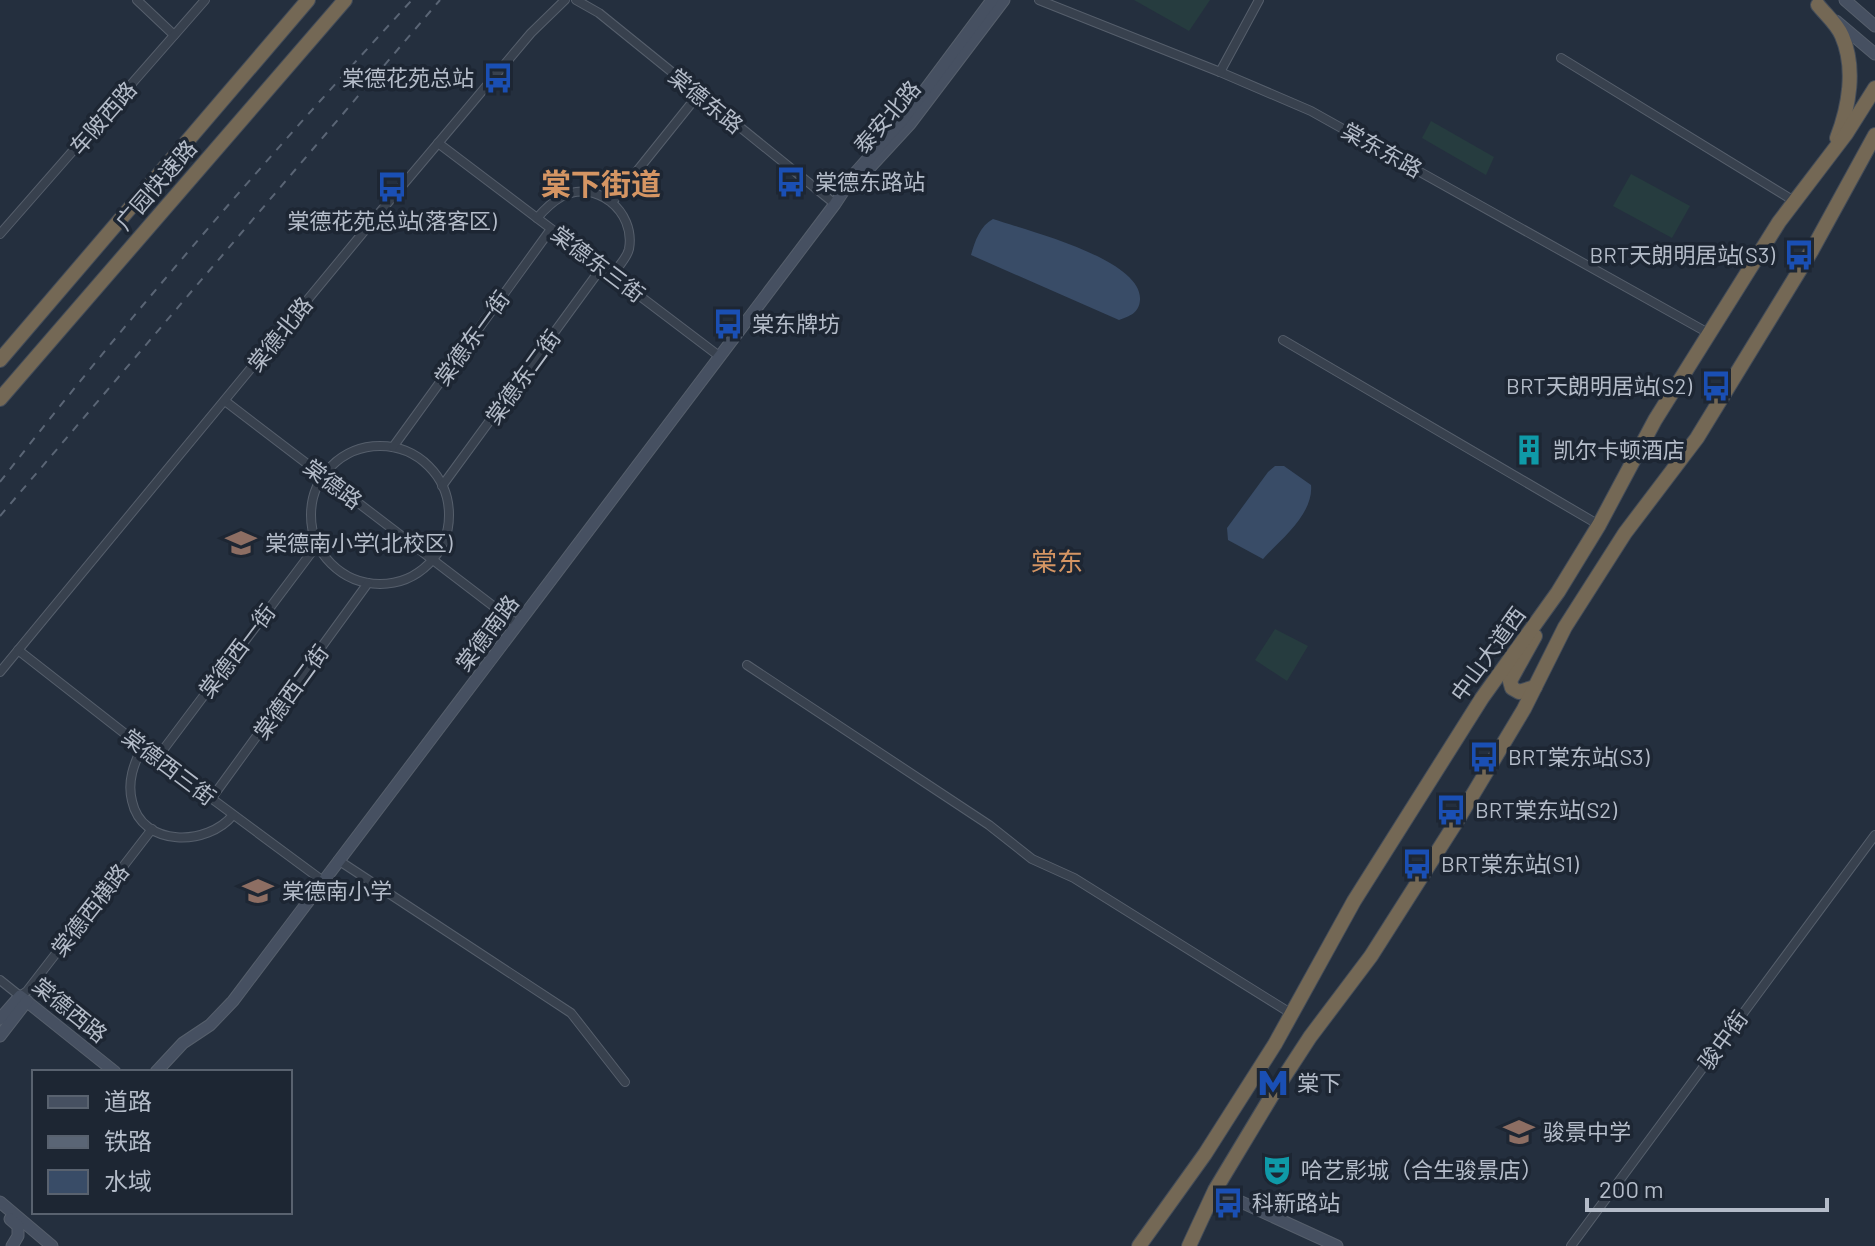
<svg xmlns="http://www.w3.org/2000/svg" width="1875" height="1246" font-family="Barlow,'Noto Sans SC',sans-serif">
<rect width="100%" height="100%" fill="#242f3e"/>
<!-- green -->
<g fill="#263c3f">
<polygon points="1134,0 1210,0 1189,31"/>
<polygon points="1431,121 1494,157 1486,175 1422,138"/>
<polygon points="1631,174 1690,206 1672,238 1613,206"/>
<polygon points="1275,629 1308,646 1287,681 1255,660"/>
</g>
<!-- water -->
<g fill="#394c67">
<path d="M993,219C1025,230 1143,259 1140,300C1139,313 1130,316 1119,320L971,255C975,241 980,226 993,219Z"/>
<path d="M1275,466H1284L1311,485C1314,514 1280,540 1263,559L1228,540L1227,528L1268,472Z"/>
</g>
<g fill="none" stroke-linecap="round" stroke-linejoin="round">
<!-- street casing -->
<g stroke="#565f6c" stroke-width="10">
<g id="street">
<polyline points="137,0 174,35"/>
<polyline points="576,0 599,13 835,204"/>
<polyline points="1039,0 1220,72 1311,111 1710,334"/>
<polyline points="1561,58 1794,201"/>
<polyline points="1220,72 1259,0"/>
<polyline points="438,143 719,356"/>
<polyline points="613,201 698,95"/>
<path d="M537,218C544,210 552,202 561,197C595,178 636,211 629,249C627,258 618,267 612,275"/>
<polyline points="0,234 205,0"/>
<polyline points="1283,340 1599,525"/>
<polyline points="225,401 518,625"/>
<circle cx="380" cy="515" r="69"/>
<polyline points="393,447 551,229"/>
<polyline points="442,486 602,267"/>
<polyline points="18,650 142,747 323,881"/>
<polyline points="747,665 989,825 1032,859 1074,878 1292,1014"/>
<polyline points="0,672 380,212 531,33 565,0"/>
<path d="M142,747C134,764 127,781 132,801C142,848 208,846 233,815"/>
<polyline points="157,758 317,545"/>
<polyline points="211,799 368,583"/>
<polyline points="338,860 571,1013 625,1082"/>
<polyline points="0,980 20,996 27,991 152,829"/>
<polyline points="1571,1246 1875,835"/>
</g>
</g>
<!-- secondary casing -->
<g stroke="#565f6c" stroke-width="13">
<g id="secondary">
<polyline points="1845,0 1875,26"/>
<polyline points="1836,21 1875,54"/>
<polyline points="863,175 910,124 1004,0"/>
<polyline points="0,1019 20,996 115,1072"/>
<polyline points="0,1036 27,1001"/>
<polyline points="156,1072 183,1043 210,1025 233,1001 835,204 856,172 904,118 992,0"/>
<polyline points="1215,1190 1337,1246"/>
<polyline points="0,1202 52,1246"/>
<polyline points="10,1219 18,1226 18,1236 12,1246"/>
</g>
</g>
<!-- highway casing -->
<g stroke="#434c59" stroke-width="16">
<g id="highway">
<path d="M1818,5C1826,15 1837,24 1842,36C1856,68 1849,107 1837,138"/>
<polyline points="0,360 308,0"/>
<polyline points="0,399 345,0"/>
<polyline points="1535,636 1510,681 1512,688 1519,692 1535,687"/>
<polyline points="1139,1246 1205,1154 1275,1044 1354,901 1482,698 1558,592 1599,525 1655,420 1779,222 1846,134 1875,88"/>
<polyline points="1189,1246 1215,1190 1271,1097 1310,1037 1371,956 1460,816 1524,709 1565,627 1625,533 1697,438 1812,250 1875,135"/>
</g>
</g>
<!-- street -->
<use href="#street" stroke="#38414e" stroke-width="8"/>
<!-- secondary -->
<use href="#secondary" stroke="#465061" stroke-width="11"/>
<!-- highway -->
<use href="#highway" stroke="#746855" stroke-width="14"/>
<!-- rail -->
<g stroke="#5a6575" stroke-width="2" stroke-dasharray="8 8" stroke-linecap="butt">
<path d="M0,482C130,315 269,155 412,0"/>
<polyline points="0,516 440,0"/>
</g>
</g>
<!-- icons -->
<defs>
<g id="bus-bare" transform="scale(2.4)"><path d="M-5-6H5V4H4V6H2V4H-2V6H-4V4H-5ZM-3.5-4V0h7V-4ZM-3.5 1.2v1.5H-2V1.2ZM2 1.2v1.5H3.5V1.2Z" fill="#1a4fb4" stroke="#1d2633" stroke-width="2.5" paint-order="stroke"/></g>
<g id="building-bare" transform="scale(2.4)"><path d="M-4-6H4V6H1V3H-1V6H-4ZM-2.5-4.3h1.7v1.8h-1.7ZM.8-4.3h1.7v1.8H.8ZM-2.5-1h1.7V.8h-1.7ZM.8-1h1.7V.8H.8Z" fill="#0f9aa8" stroke="#1d2633" stroke-width="2.5" paint-order="stroke"/></g>
<g id="school-bare" transform="scale(2.4)"><path d="M0-5L7-2L0 1L-7-2ZM-4 1L0 2.5L4 1V4Q0 6-4 4Z" fill="#8d6e63" stroke="#1d2633" stroke-width="2.5" paint-order="stroke"/></g>
<g id="metro-bare" transform="scale(2.4)"><path d="M-5.5 5V-5H-3L0 0L3-5H5.5V5H3V-.5L0 4L-3-.5V5Z" fill="#1a4fb4" stroke="#1d2633" stroke-width="2.5" paint-order="stroke"/></g>
<g id="theatre-bare" transform="scale(2.4)"><path d="M-5-5.5Q0-4 5-5.5V0Q5 5 0 6Q-5 5-5 0ZM-3.3-2.5H-1v1.5H-3.3ZM1-2.5H3.3v1.5H1ZM-2.8 1Q0 5.5 2.8 1Z" fill="#0f9aa8" stroke="#1d2633" stroke-width="2.5" paint-order="stroke"/></g>
</defs>
<g fill-rule="evenodd">
<use href="#bus-bare" x="498" y="78"/>
<use href="#bus-bare" x="791" y="182"/>
<use href="#bus-bare" x="392" y="187"/>
<use href="#bus-bare" x="1799" y="255"/>
<use href="#bus-bare" x="728" y="324"/>
<use href="#bus-bare" x="1716" y="386"/>
<use href="#building-bare" x="1529" y="450"/>
<use href="#school-bare" x="241" y="543"/>
<use href="#bus-bare" x="1484" y="757"/>
<use href="#bus-bare" x="1451" y="810"/>
<use href="#bus-bare" x="1417" y="864"/>
<use href="#school-bare" x="258" y="891"/>
<use href="#metro-bare" x="1273" y="1083"/>
<use href="#school-bare" x="1519" y="1132"/>
<use href="#theatre-bare" x="1277" y="1170"/>
<use href="#bus-bare" x="1228" y="1203"/>
</g>
<g text-anchor="middle" stroke-width="7" stroke-linejoin="round" paint-order="stroke">
<!-- poi labels -->
<g font-size="22" fill="#b4bcc9" stroke="#1d2633" text-anchor="start">
<text x="474" y="86" text-anchor="end">棠德花苑总站</text>
<text x="815" y="190">棠德东路站</text>
<text x="392" y="229" text-anchor="middle">棠德花苑总站(落客区)</text>
<text x="1775" y="263" text-anchor="end">BRT天朗明居站(S3)</text>
<text x="752" y="332">棠东牌坊</text>
<text x="1692" y="394" text-anchor="end">BRT天朗明居站(S2)</text>
<text x="1553" y="458">凯尔卡顿酒店</text>
<text x="265" y="551">棠德南小学(北校区)</text>
<text x="1508" y="765">BRT棠东站(S3)</text>
<text x="1475" y="818">BRT棠东站(S2)</text>
<text x="1441" y="872">BRT棠东站(S1)</text>
<text x="282" y="899">棠德南小学</text>
<text x="1297" y="1091">棠下</text>
<text x="1543" y="1140">骏景中学</text>
<text x="1301" y="1178">哈艺影城（合生骏景店）</text>
<text x="1252" y="1211">科新路站</text>
</g>
<!-- street labels -->
<g font-size="22" fill="#b4bcc9" stroke="#1d2633">
<text transform="translate(706 101) rotate(39)" y="8">棠德东路</text>
<text transform="translate(887 117) rotate(-49)" y="8">泰安北路</text>
<text transform="translate(103 118) rotate(-49)" y="8">车陂西路</text>
<text transform="translate(1382 150) rotate(29)" y="8">棠东东路</text>
<text transform="translate(156 185) rotate(-49)" y="8">广园快速路</text>
<text transform="translate(598 264) rotate(37)" y="8">棠德东三街</text>
<text transform="translate(280 334) rotate(-51)" y="8">棠德北路</text>
<text transform="translate(472 338) rotate(-54)" y="8">棠德东一街</text>
<text transform="translate(523 377) rotate(-54)" y="8">棠德东二街</text>
<text transform="translate(333 484) rotate(37)" y="8">棠德路</text>
<text transform="translate(487 633) rotate(-53)" y="8">棠德南路</text>
<text transform="translate(237 651) rotate(-53)" y="8">棠德西一街</text>
<text transform="translate(1488 654) rotate(-54)" y="8">中山大道西</text>
<text transform="translate(291 692) rotate(-54)" y="8">棠德西二街</text>
<text transform="translate(169 767) rotate(37)" y="8">棠德西三街</text>
<text transform="translate(90 910) rotate(-52)" y="8">棠德西横路</text>
<text transform="translate(70 1010) rotate(39)" y="8">棠德西路</text>
<text transform="translate(1723 1040) rotate(-54)" y="8">骏中街</text>
</g>
<!-- quarter labels -->
<g font-size="26" fill="#d59563" stroke="#1d2633">
<text x="1057" y="571">棠东</text>
</g>
<!-- district labels -->
<g font-size="30" font-weight="bold" fill="#d59563" stroke="#1d2633">
<text x="601" y="195">棠下街道</text>
</g>
</g>
<!-- legend -->
<rect x="32" y="1070" width="260" height="144" fill="#1d2633" stroke="#59626f" stroke-width="2"/>
<rect x="48" y="1096" width="40" height="12" fill="#465061" stroke="#59626f" stroke-width="2"/>
<text x="104" y="1110" font-size="24" fill="#b4bcc9">道路</text>
<rect x="48" y="1136" width="40" height="12" fill="#5a6575" stroke="#59626f" stroke-width="2"/>
<text x="104" y="1150" font-size="24" fill="#b4bcc9">铁路</text>
<rect x="48" y="1170" width="40" height="24" fill="#394c67" stroke="#59626f" stroke-width="2"/>
<text x="104" y="1190" font-size="24" fill="#b4bcc9">水域</text>
<!-- scale -->
<path d="M1587 1198v12h240v-12" fill="none" stroke="#b4bcc9" stroke-width="4"/>
<text x="1599" y="1198" font-size="24" fill="#b4bcc9" stroke="#1d2633" stroke-width="6" paint-order="stroke">200 m</text>
</svg>
